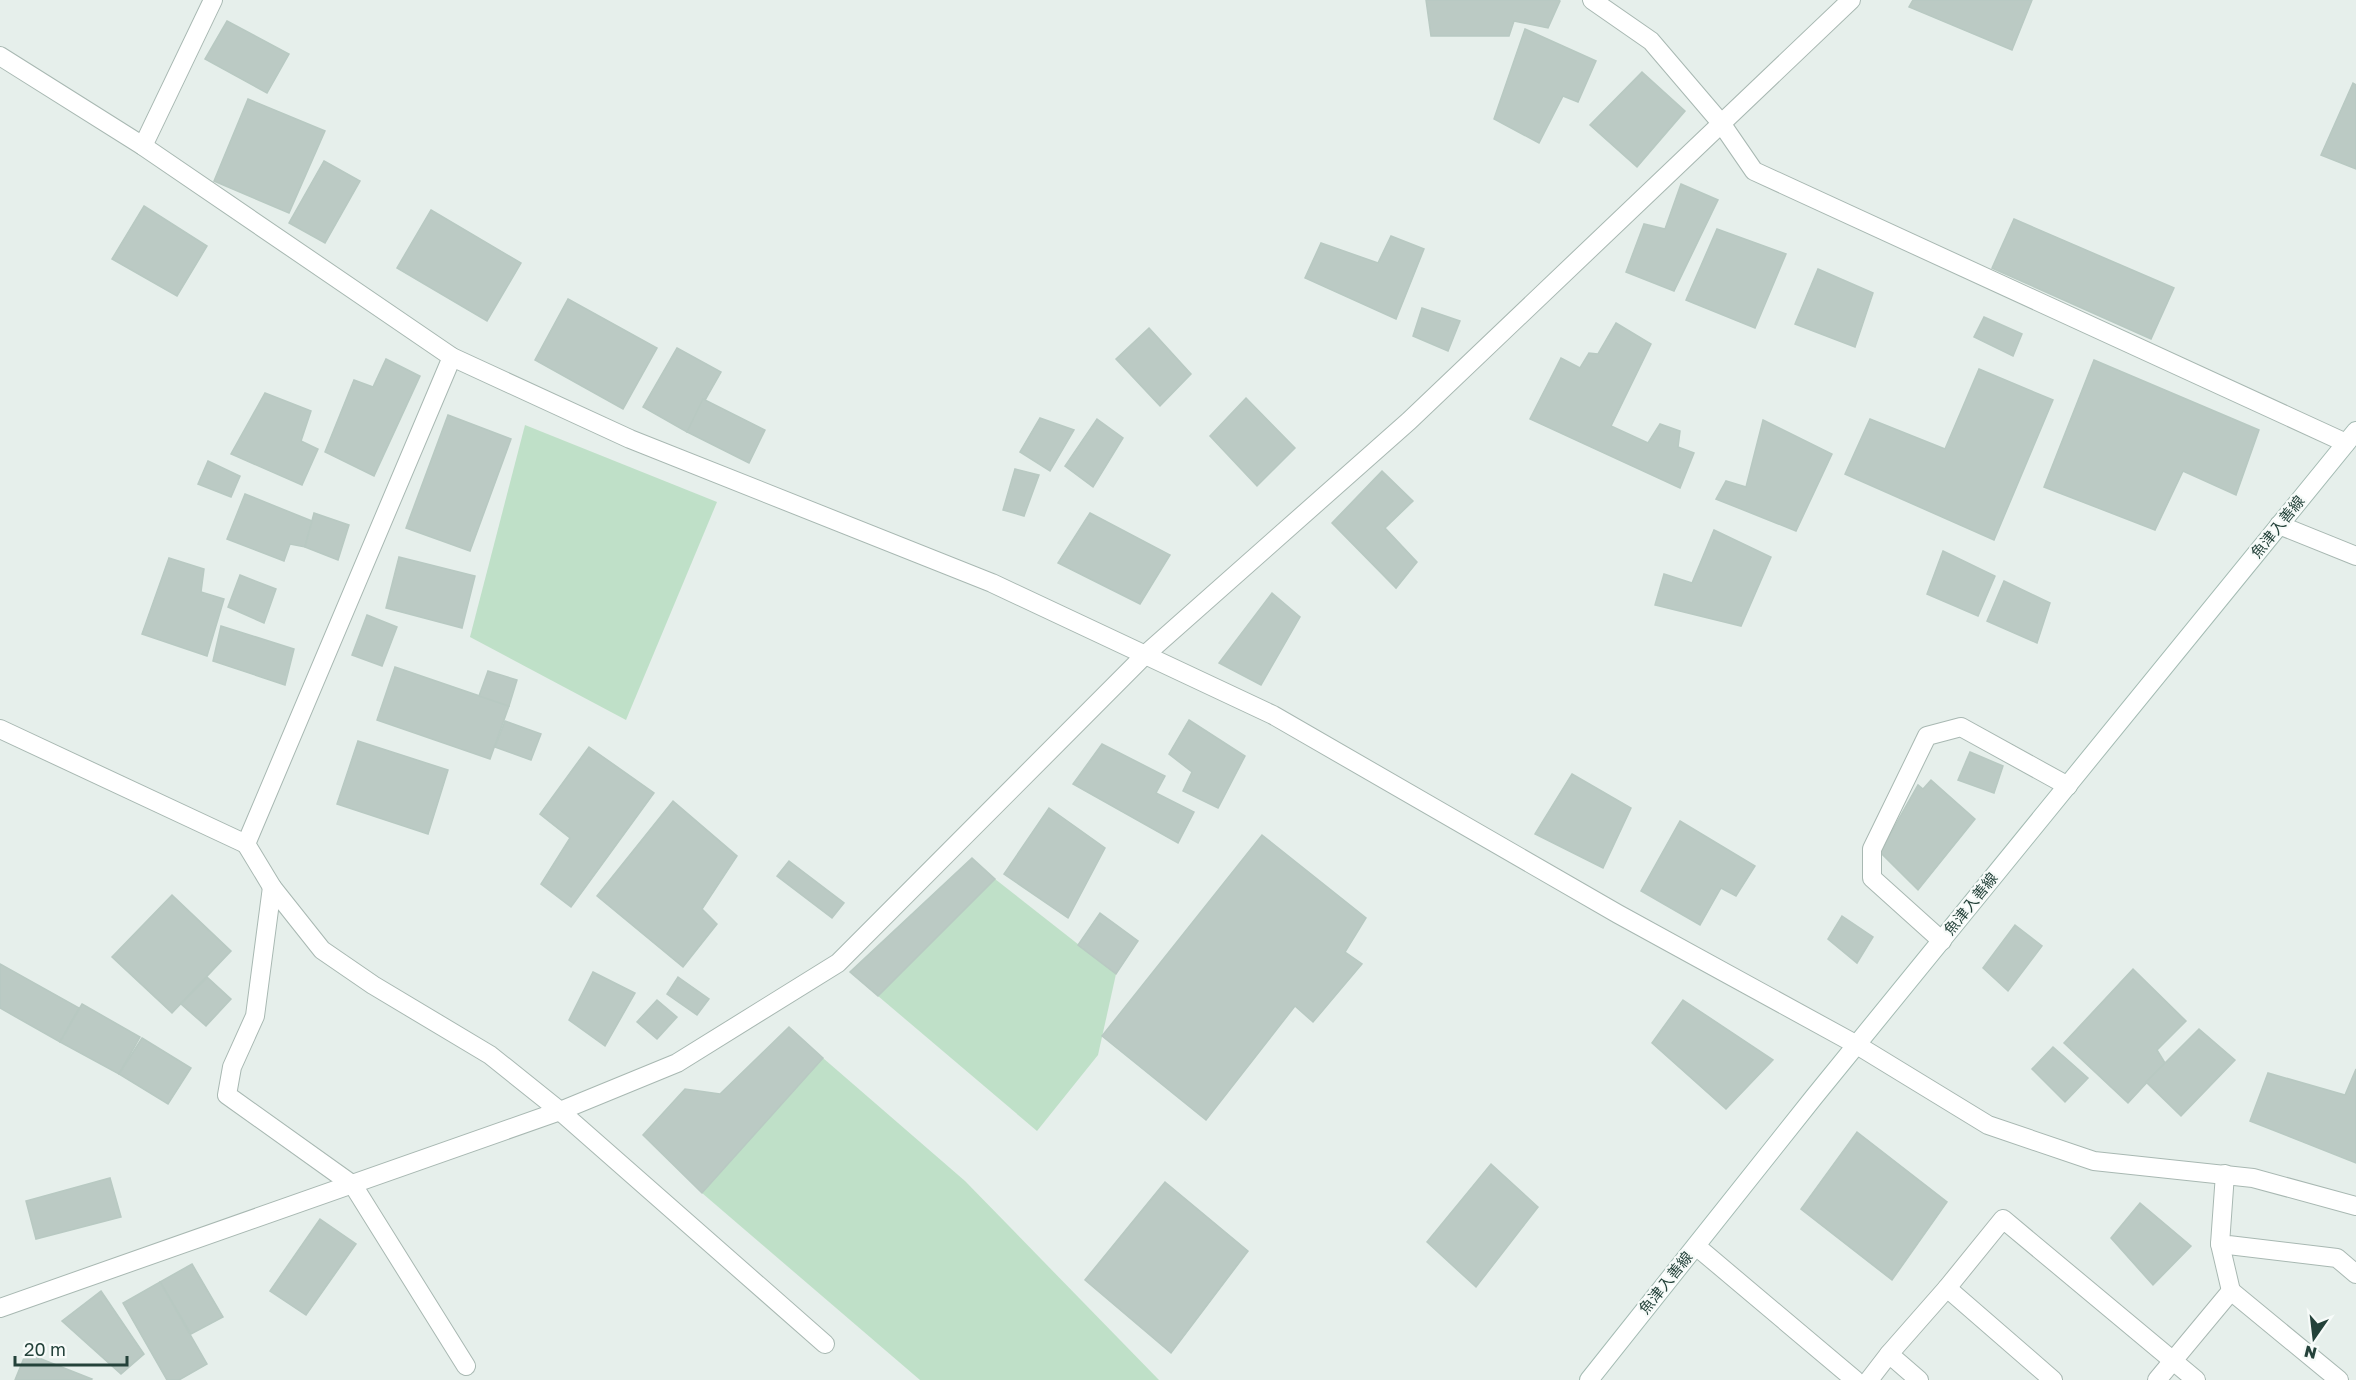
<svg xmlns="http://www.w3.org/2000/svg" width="2356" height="1380" font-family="'Golos Text','Noto Sans JP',sans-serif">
<rect width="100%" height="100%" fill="#e6efeb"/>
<!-- green -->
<g fill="#bfe0c8">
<polygon points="525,425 717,502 626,720 470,637"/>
<polygon points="995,879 1116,974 1098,1055 1037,1131 878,996"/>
<polygon points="823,1058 965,1181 1159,1380 920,1380 702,1193"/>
</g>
<!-- building -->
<g fill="#bbcac4" stroke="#b8c9c2" stroke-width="1.5">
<polygon points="1426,0 1558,0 1560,1 1548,28 1514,21 1509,36 1431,36"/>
<polygon points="1913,0 2032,0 2012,50 1909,7"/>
<polygon points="227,21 289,54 267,93 205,59"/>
<polygon points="1525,29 1596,61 1578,102 1563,96 1539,143 1494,119"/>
<polygon points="1642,72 1685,111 1637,167 1590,125"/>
<polygon points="2353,83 2356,85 2356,169 2321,155"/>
<polygon points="248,99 325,131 289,213 214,181"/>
<polygon points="324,161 360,181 325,243 289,223"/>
<polygon points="1681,184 1718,200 1674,291 1626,272 1644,224 1665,229"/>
<polygon points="144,206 207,246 177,296 112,259"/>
<polygon points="431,210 521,263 487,321 397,268"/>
<polygon points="2014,219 2174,288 2151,339 1992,268"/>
<polygon points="1717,229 1786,254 1755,328 1686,300"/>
<polygon points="1391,236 1424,249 1396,319 1305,278 1321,243 1378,263"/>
<polygon points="1818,269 1873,293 1855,347 1795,324"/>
<polygon points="568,299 657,348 623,409 535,360"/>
<polygon points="1422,308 1460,321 1448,351 1413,336"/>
<polygon points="1984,317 2022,334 2013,356 1974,337"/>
<polygon points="1616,323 1651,344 1611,426 1648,443 1660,424 1680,431 1678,447 1694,453 1680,488 1530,419 1561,358 1580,368 1589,353 1598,354"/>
<polygon points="1149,328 1191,374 1160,406 1116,359"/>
<polygon points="677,348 721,372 687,432 643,407"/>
<polygon points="386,359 420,376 374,476 325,452 354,380 373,387"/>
<polygon points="2094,360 2259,430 2236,495 2183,471 2155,530 2044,487"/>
<polygon points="1979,369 2053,400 1994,540 1845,474 1870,419 1945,449"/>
<polygon points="265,393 311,411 301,441 318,449 302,485 231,454"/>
<polygon points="1246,398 1295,448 1257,486 1210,436"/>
<polygon points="703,399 765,430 749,463 687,432"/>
<polygon points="448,415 511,439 470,551 406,528"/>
<polygon points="1040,418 1074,430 1050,471 1020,452"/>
<polygon points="1097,419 1123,438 1093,487 1065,466"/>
<polygon points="1763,420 1832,454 1796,531 1716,499 1726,481 1746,487"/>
<polygon points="208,461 240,476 231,497 198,484"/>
<polygon points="1015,469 1039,475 1024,516 1003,510"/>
<polygon points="1382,471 1413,501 1385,528 1417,562 1396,588 1332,523"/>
<polygon points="245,494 312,521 305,547 290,544 284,561 227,539"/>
<polygon points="314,513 349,525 338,560 305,547"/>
<polygon points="1090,513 1170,555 1140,604 1058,563"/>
<polygon points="1714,530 1771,557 1741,626 1655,605 1664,574 1692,583"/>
<polygon points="1943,551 1995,576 1978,616 1927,594"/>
<polygon points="399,557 475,576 462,628 386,608"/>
<polygon points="169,558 204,569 201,592 224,599 207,656 142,634"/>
<polygon points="240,575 276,589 264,623 228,607"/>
<polygon points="2004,581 2050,603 2037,643 1987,621"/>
<polygon points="1272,593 1300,617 1261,685 1219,663"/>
<polygon points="367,615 397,627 382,666 352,655"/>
<polygon points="221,626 294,649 285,685 213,661"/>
<polygon points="395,667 509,706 490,759 377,720"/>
<polygon points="488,671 517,680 509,706 479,696"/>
<polygon points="1189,720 1245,756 1218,808 1183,791 1192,772 1169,754"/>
<polygon points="505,721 541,734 531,760 495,747"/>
<polygon points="358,741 448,770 428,834 337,804"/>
<polygon points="1102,744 1165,776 1156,793 1194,812 1178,843 1073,784"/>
<polygon points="589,747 654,793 571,907 541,884 570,838 540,814"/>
<polygon points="1970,752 2003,766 1994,793 1958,780"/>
<polygon points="1572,774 1631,808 1603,868 1535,834"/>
<polygon points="1931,780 1975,819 1918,890 1880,852 1918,785 1923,789"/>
<polygon points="673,801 737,856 702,909 717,924 683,967 597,896"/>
<polygon points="1049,808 1105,848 1068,918 1004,874"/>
<polygon points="1680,821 1755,866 1736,896 1721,888 1700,925 1641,891"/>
<polygon points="1262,835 1366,918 1345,952 1362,964 1313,1022 1295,1006 1206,1120 1102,1036"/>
<polygon points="972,858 995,879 878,996 850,972"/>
<polygon points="789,861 844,903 832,918 777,876"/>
<polygon points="172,895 231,951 172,1013 112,957"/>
<polygon points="1100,913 1138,941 1116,974 1078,945"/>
<polygon points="1842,916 1873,937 1857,963 1828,939"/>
<polygon points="2015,925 2042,946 2008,991 1983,968"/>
<polygon points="0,964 79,1008 60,1042 0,1008"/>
<polygon points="2133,969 2186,1021 2157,1050 2165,1063 2128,1103 2064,1043"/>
<polygon points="593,972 635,993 605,1046 569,1020"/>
<polygon points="207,977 231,999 206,1026 181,1004"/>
<polygon points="678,977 709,999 697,1015 667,994"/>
<polygon points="657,1000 677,1017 657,1039 637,1022"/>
<polygon points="1683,1000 1773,1060 1726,1109 1652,1043"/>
<polygon points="82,1004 140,1037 119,1074 60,1042"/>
<polygon points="789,1027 823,1058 702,1193 643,1135 685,1089 720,1094"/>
<polygon points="2199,1029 2235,1060 2181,1116 2146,1082"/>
<polygon points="142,1038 191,1068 168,1104 119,1074"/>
<polygon points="2053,1047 2088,1078 2065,1102 2032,1069"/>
<polygon points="2356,1069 2356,1163 2250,1121 2268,1073 2345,1095"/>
<polygon points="1857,1132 1947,1202 1892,1280 1801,1209"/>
<polygon points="1491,1164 1538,1207 1476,1287 1427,1242"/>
<polygon points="110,1178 121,1217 36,1239 26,1201"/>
<polygon points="1165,1182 1248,1251 1171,1353 1085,1280"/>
<polygon points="2140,1203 2191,1246 2153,1285 2111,1238"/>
<polygon points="320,1219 356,1244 306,1315 270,1291"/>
<polygon points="192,1264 223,1317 191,1334 160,1282"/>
<polygon points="160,1282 207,1364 179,1380 167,1380 123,1303"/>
<polygon points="101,1291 144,1354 121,1374 62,1321"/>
<polygon points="26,1353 92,1379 91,1380 15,1380"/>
</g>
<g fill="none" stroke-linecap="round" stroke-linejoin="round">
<!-- lane casing -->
<g stroke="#a8b8b2" stroke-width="20">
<g id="lane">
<polyline points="1942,941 1872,878 1872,849 1927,736 1961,727 2068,786"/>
<polyline points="2225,1174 2220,1244 2337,1258 2356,1274"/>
<polyline points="2220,1244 2231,1291"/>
<polyline points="1696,1246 1855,1380"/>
<polyline points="1947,1288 2003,1219 2196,1380"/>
<polyline points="1889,1354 1947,1288 2053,1380"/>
<polyline points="1869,1380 1889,1354 1919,1380"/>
<polyline points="2157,1380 2231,1291 2339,1380"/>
</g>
</g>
<!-- street casing -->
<g stroke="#a8b8b2" stroke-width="20">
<g id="street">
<polyline points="1592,0 1651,41 1721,123 1754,171 2346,443"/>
<polyline points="0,56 143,146 452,357 630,439 992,583 1273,715 1618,914 1857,1045 1988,1125 2094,1161 2253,1178 2356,1206"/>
<polyline points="143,146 213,0"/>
<polyline points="2279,525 2356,556"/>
<polyline points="0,729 246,844"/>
<polyline points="272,887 246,844 452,357"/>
<polyline points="0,1308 560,1111 677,1063 838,963 1146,654 1409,421 1851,0"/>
<polyline points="466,1366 353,1185 227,1095 232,1067 255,1016 272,887 322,950 373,985 490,1055 560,1111 825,1344"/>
</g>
</g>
<!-- secondary casing -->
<g stroke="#a4bbb3" stroke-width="20">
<polyline id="secondary" points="1589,1380 1814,1097 2356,431"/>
</g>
<!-- lane -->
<use href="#lane" stroke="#fff" stroke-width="18"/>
<!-- street -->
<use href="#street" stroke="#fff" stroke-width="18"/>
<!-- secondary -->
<use href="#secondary" stroke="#fff" stroke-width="18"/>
</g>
<g text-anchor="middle" stroke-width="4.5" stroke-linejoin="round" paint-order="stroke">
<!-- street labels -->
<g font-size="15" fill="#24423a" stroke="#f7fbf9">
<text transform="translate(2278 527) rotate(-51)" y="5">魚津入善線</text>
<text transform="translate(1971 904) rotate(-51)" y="5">魚津入善線</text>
<text transform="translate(1666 1283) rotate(-51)" y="5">魚津入善線</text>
</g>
</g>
<!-- north arrow -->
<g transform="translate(2314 1338) rotate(194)" stroke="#f7fbf9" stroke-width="4.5" paint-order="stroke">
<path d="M0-4.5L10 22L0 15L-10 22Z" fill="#24423a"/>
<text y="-9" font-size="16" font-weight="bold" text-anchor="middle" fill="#24423a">N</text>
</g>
<!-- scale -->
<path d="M15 1356v9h112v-9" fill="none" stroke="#24423a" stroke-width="3"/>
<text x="24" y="1356" font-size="18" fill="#24423a" stroke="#f7fbf9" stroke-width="4.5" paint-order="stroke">20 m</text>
</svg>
